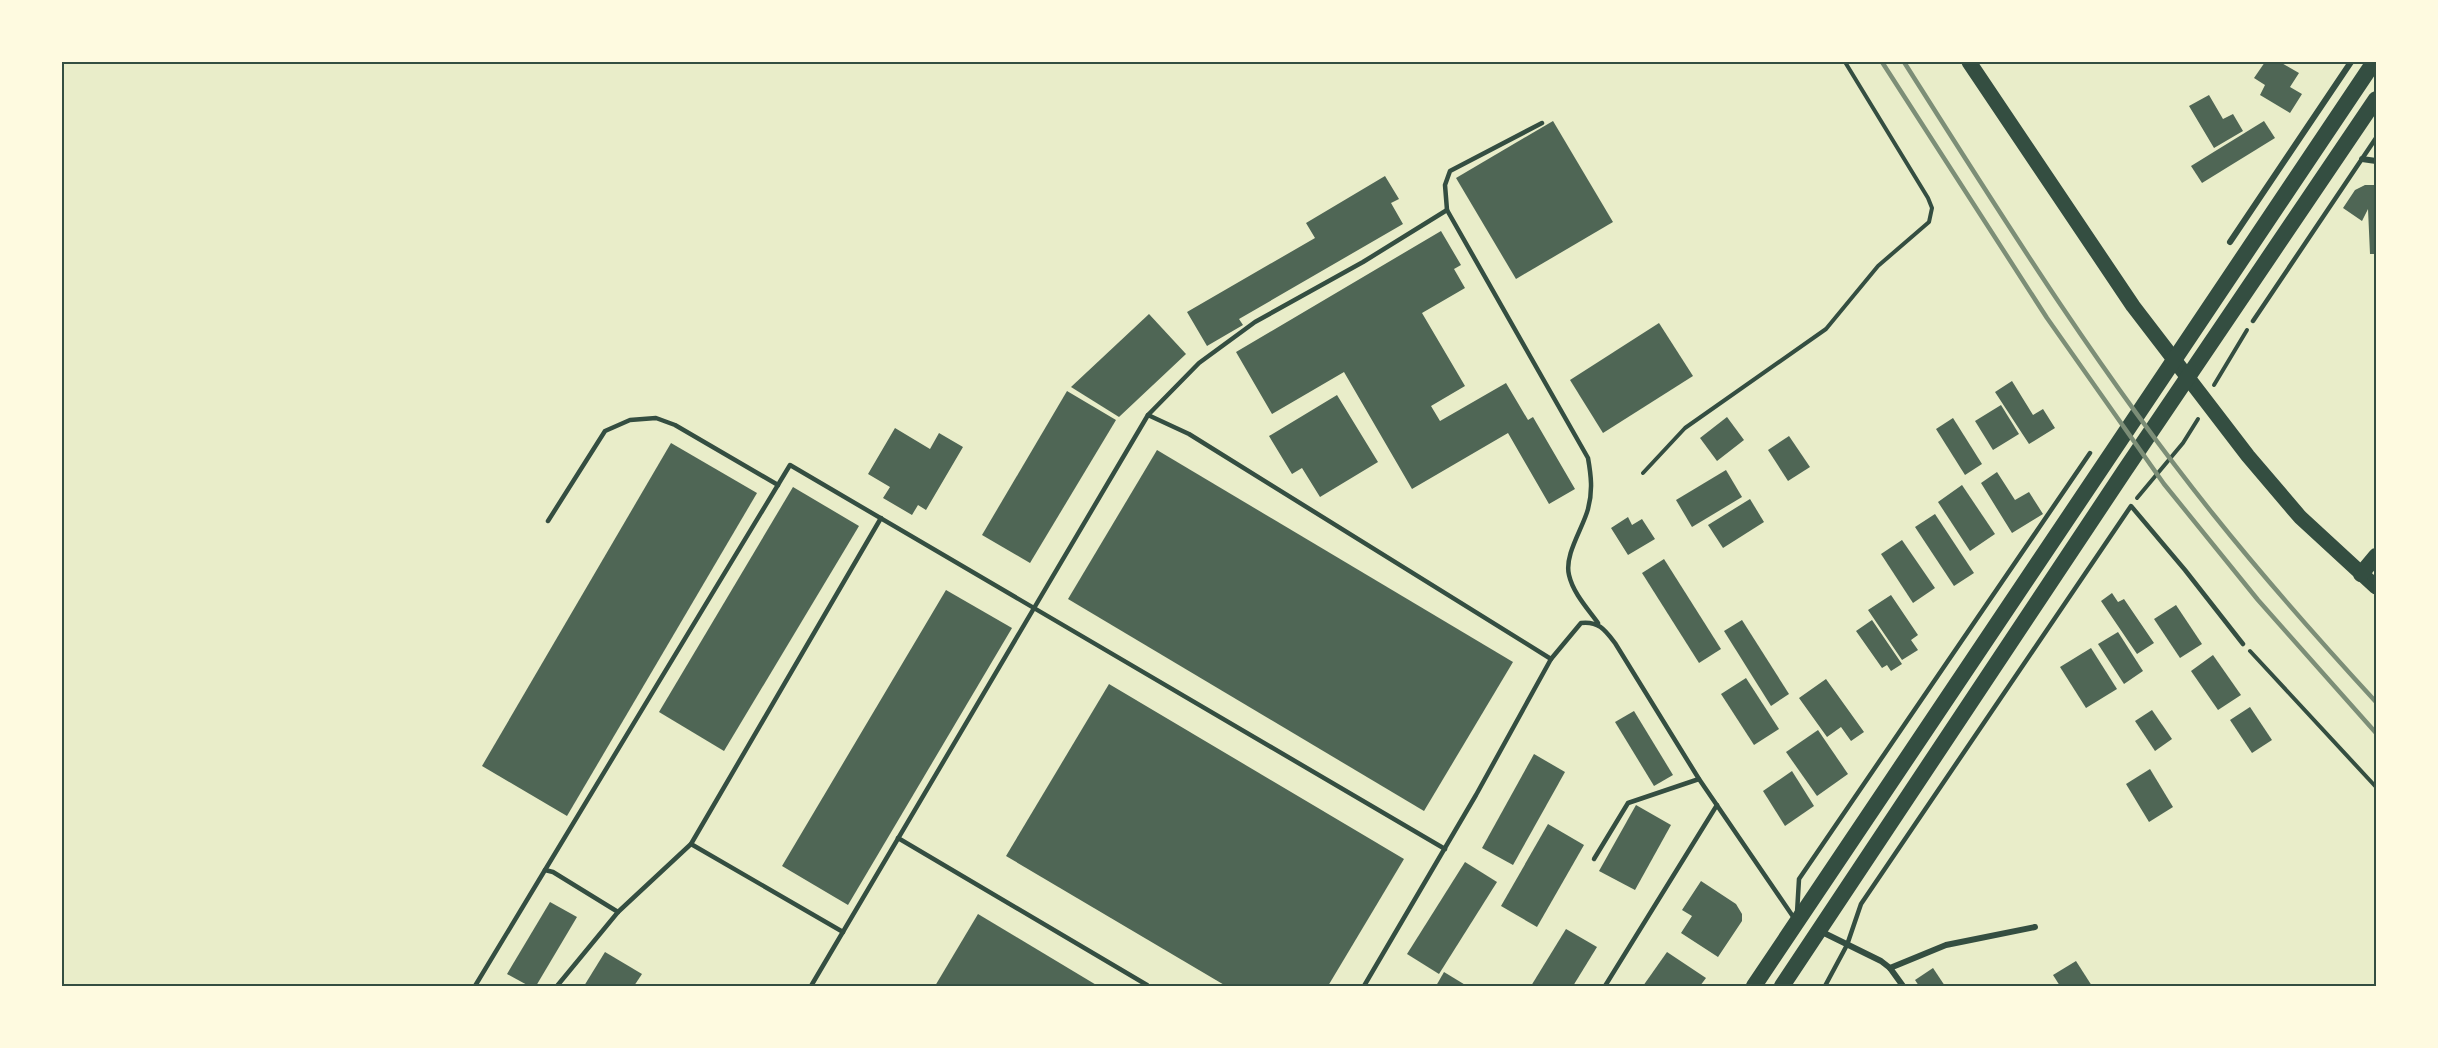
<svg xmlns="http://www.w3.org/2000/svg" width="2438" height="1048" font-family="Figtree,sans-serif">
<rect width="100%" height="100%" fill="#e9edc9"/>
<!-- building -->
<g fill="#4f6655">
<polygon points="2265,62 2280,62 2299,73 2290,87 2302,94 2290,113 2260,95 2265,85 2254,78"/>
<polygon points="2209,95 2223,119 2233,114 2243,131 2214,148 2189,106"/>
<polygon points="1553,121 1613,222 1516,279 1456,178"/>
<polygon points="2264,121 2275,138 2202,183 2191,166"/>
<polygon points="1385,176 1399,199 1391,203 1403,224 1239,319 1243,325 1207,346 1187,312 1315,238 1306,223"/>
<polygon points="2365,185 2376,185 2376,254 2370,254 2368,209 2362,221 2343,208 2355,190"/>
<polygon points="1441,231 1461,265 1454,269 1465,288 1422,313 1465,386 1431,406 1440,421 1506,383 1528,420 1533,417 1575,489 1549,504 1508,433 1412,489 1344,372 1272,414 1236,352"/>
<polygon points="1149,314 1186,354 1119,417 1071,387"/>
<polygon points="1659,323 1693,376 1603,433 1570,380"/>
<polygon points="2012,381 2033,415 2043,409 2055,428 2029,444 1995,392"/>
<polygon points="1067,391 1116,420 1030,563 982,535"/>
<polygon points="1337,395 1378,462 1320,497 1302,468 1292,474 1269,436"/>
<polygon points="2001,405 2019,434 1993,450 1975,421"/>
<polygon points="1727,417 1744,440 1717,461 1700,438"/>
<polygon points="1953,418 1982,464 1965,475 1936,429"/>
<polygon points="895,428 930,449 939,433 963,447 926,510 918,505 912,515 883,498 890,487 868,474"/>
<polygon points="1789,436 1810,467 1788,481 1768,450"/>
<polygon points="671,443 757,493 567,816 482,766"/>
<polygon points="1157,450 1513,662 1424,811 1068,599"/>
<polygon points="1726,470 1742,497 1692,527 1676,500"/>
<polygon points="1997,472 2015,500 2029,492 2043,514 2012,533 1981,483"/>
<polygon points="1962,485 1995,534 1970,551 1938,502"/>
<polygon points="793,487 859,526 724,751 659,712"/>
<polygon points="1750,499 1764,522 1723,548 1708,525"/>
<polygon points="1935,514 1974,573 1954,586 1915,527"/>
<polygon points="1628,517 1632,525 1642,519 1655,539 1628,555 1611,528"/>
<polygon points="1902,540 1935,588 1913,603 1881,554"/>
<polygon points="1664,559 1721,649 1699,663 1642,573"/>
<polygon points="946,590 1012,628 848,905 782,866"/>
<polygon points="2112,593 2118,602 2124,599 2154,643 2137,654 2101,601"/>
<polygon points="1891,595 1918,635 1911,640 1918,650 1902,660 1868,610"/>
<polygon points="2176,605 2202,644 2180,658 2154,619"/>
<polygon points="1742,620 1789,694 1771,706 1724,631"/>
<polygon points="1872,620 1902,664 1891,671 1887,665 1882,668 1856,631"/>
<polygon points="2118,632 2143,671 2124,684 2098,644"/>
<polygon points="2091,648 2117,689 2086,708 2060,667"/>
<polygon points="2213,655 2241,695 2218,710 2191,671"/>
<polygon points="1746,678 1779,729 1754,745 1721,694"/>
<polygon points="1826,679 1864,732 1851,741 1841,727 1827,737 1799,698"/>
<polygon points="1109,684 1404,859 1328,986 1226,986 1006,856"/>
<polygon points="2250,707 2272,740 2252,753 2230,720"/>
<polygon points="2152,710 2172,739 2155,751 2135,721"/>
<polygon points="1634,711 1673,775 1654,786 1615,722"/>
<polygon points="1818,730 1848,774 1817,796 1786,752"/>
<polygon points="1534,754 1565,772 1513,865 1482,848"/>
<polygon points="2150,769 2173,807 2149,822 2126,784"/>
<polygon points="1792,771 1814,806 1785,826 1763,791"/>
<polygon points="1636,805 1671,825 1635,890 1599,871"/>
<polygon points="1548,824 1584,845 1537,927 1501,906"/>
<polygon points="1465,862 1497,882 1439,974 1407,954"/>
<polygon points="1701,881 1736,904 1742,914 1742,921 1718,957 1681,933 1692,916 1682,910"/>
<polygon points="550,902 577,917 536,986 529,986 507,974"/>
<polygon points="978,914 1098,986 935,986"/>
<polygon points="1566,929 1597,947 1573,986 1531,986"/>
<polygon points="605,952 642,974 634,986 584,986"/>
<polygon points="1667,952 1706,978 1700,986 1643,986"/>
<polygon points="2076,961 2092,986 2060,986 2053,975"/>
<polygon points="1933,968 1945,986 1919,986 1915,980"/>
<polygon points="1444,972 1467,986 1436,986"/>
</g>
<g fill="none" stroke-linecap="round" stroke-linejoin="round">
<!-- path -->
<g stroke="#344e41" stroke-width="4">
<polyline points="2214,385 2247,330"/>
<polyline points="1643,473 1685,428 1826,329 1878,266 1929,222 1932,208 1928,198 1845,62"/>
<polyline points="2137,498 2183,443 2198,419"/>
<polyline points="2250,651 2376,787"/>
</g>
<!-- service -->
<g stroke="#344e41" stroke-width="4.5">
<path d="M1542,123L1450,171L1445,185L1447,210L1588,458C1591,475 1593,491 1588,509C1583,528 1564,555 1569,575C1573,593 1588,609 1598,623"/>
<polyline points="2253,321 2376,138"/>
<polyline points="1148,415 1189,434 1551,659"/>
<polyline points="548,521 605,431 630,420 656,418 675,425 778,485"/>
<polyline points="898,838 1147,985"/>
<polyline points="691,844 843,932"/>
<polyline points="1594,859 1628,803 1699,779"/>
<polyline points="545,870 790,465 1445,849"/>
<polyline points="1797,913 1799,879 2090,453"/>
<polyline points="475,986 545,870 553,872 618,912"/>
<polyline points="557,986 618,912 691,844 881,518"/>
<polyline points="811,986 1148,415 1199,363 1255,322 1363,262 1447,210"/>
<path d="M1364,986L1476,795L1551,659L1581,623C1599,621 1605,630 1615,643L1699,779L1794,918"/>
<polyline points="1605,986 1717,805"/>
<polyline points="1825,986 1847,945 1861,904 2131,506 2185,570 2243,644"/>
</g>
<!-- minor -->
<g stroke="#344e41" stroke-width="6">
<polyline points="2362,159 2376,161"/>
<polyline points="2230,242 2351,62"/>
<polyline points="1820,931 1881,961 1890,968 1903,986"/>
<polyline points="1890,968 1946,945 2035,927"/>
</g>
<!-- primary -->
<polyline stroke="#344e41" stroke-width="15" points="1969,62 2133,306 2248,456 2300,517 2376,587"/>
<!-- trunk -->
<g stroke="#344e41" stroke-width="16">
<polyline points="2361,574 2376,556"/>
<polyline points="1754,986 2374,62"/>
<polyline points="1782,986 2125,470 2376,99"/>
</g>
<!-- rail -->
<g stroke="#7c8e77" stroke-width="4.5">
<polyline points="1882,62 2047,318 2164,484 2258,600 2376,733"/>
<path d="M1904,62C2001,215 2099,372 2213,514C2265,579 2320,641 2376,702"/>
</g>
</g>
<!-- border -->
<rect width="2438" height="1048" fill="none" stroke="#fefae0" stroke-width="126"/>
<rect x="63" y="63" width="2312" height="922" fill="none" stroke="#344e41" stroke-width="2"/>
</svg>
